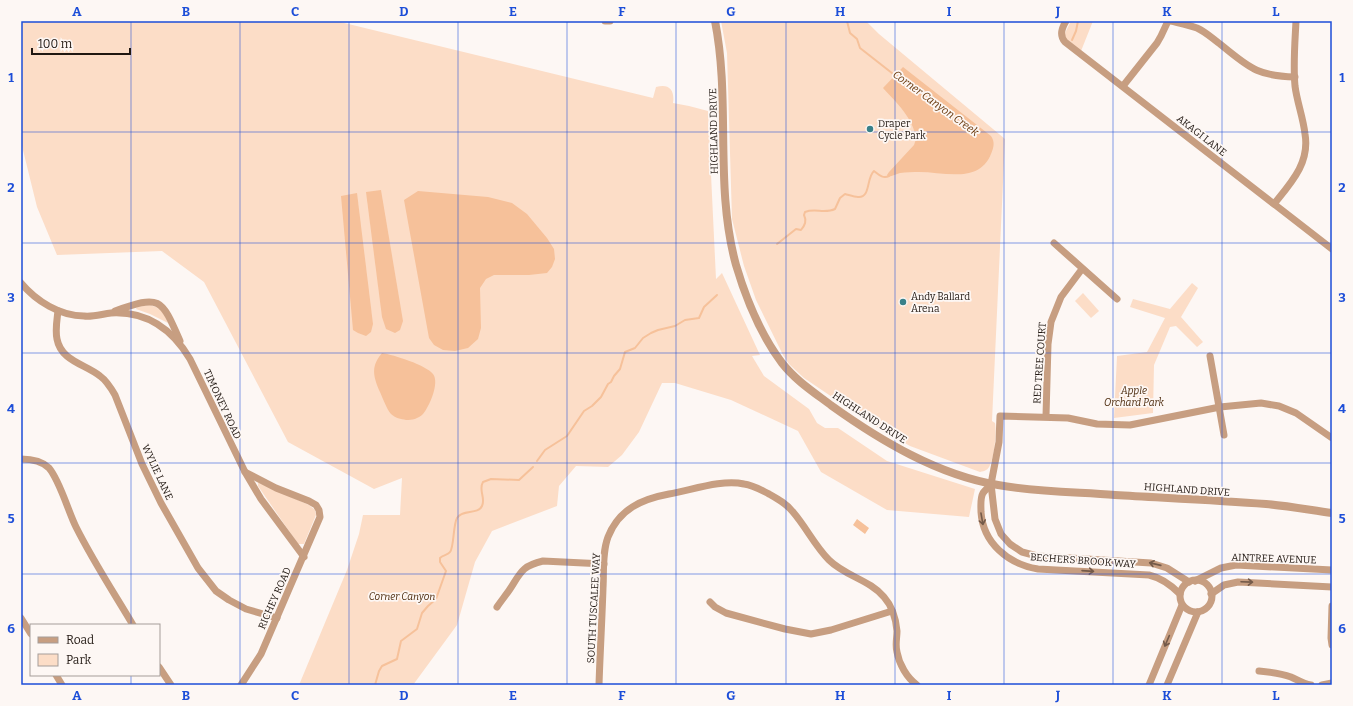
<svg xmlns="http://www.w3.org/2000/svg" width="1353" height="706" font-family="Bitter,serif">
<rect width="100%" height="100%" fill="#fdf7f4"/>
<!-- green -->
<g fill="#fcddc7">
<path d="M21,21H336L653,98L656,87C669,83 675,90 673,103L689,106L708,111L716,279L722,273L760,355L752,356L764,376L809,409L817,423L825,428H838L887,461L975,489L969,517L887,510L821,472L798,431L731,400L675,383H662L639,432L622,455L608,467L576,466L559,486L557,506L492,531L475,562L457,625L413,685H299L347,570L359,534L363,515H400L402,478L374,489L288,442L204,282L162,251L57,255L37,207L21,142Z"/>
<path d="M721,21H866L879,34L1005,139L992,421L995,423C997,432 994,457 990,465C988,470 985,471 980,472L910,446L881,430L804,378L789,364L783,355L756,300L744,266L732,219L727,53Z"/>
<polygon points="1071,21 1093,21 1081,51 1065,38 1065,33"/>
<polygon points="1192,283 1198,288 1181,317 1203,342 1197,347 1176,326 1170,327 1154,365 1153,413 1114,418 1117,356 1147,352 1165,318 1130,307 1133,299 1170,309"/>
<polygon points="1083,293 1099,311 1091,318 1075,301"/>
<path d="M149,305C160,307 166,313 168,323L150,314L136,309L137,307Z"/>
<polygon points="258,483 260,483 309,505 315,510 316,515 304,544 298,544 258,486"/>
</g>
<!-- water -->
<g fill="#f6c19a">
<path d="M903,67L991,136C995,142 994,147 991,154C979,184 944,172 919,172C913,172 906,172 900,173C896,174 893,176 888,177L887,175L889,172L914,145L916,139C914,119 896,102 883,88Z"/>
<polygon points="381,190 403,321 400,330 395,333 386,329 382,317 366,192"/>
<polygon points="418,191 488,197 512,203 527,214 547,238 554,249 555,259 552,267 547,273 529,275 494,275 486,279 480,288 481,328 478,339 468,348 455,351 443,350 434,345 429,338 404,200"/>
<polygon points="357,193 373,324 371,332 366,336 358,333 353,330 341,196"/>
<path d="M382,353C394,355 426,365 433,374C440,383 429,407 423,414C418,419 412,420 406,420C401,419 395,418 391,414C387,410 382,396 379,390C373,375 371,366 382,353Z"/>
<polygon points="857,519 869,528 865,534 853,525"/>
</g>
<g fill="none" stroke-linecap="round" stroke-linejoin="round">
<!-- stream -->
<g stroke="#f6c19a" stroke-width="2">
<polyline points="847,21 850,33 857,39 860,48 897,77"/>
<polyline points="1072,40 1076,31 1078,21"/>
<path d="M777,244L796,229L801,230C805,225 807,221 804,215L805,212C815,208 825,214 835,209L840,198L845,194C849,195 854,197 858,197C871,198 866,178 874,171C879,175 883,179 889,176"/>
<polyline points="537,461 545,450 567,436 584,411 592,406 601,397 608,384 611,382 614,376 620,369 625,352 635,348 643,338 651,333 658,330 675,326 685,320 699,318 704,307 717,295"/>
<path d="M375,685L379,671L382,666L397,659L401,641L417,629L422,613L428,606L436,599L446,571L440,562V558C443,555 448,555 450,552C454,548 453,525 457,518C462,509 478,515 482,506C486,498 478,490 483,482L491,479L519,480L533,467"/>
</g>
<!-- minor -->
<g stroke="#c79e81" stroke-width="7">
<polyline points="605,21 610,21"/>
<path d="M1066,21C1062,28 1059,35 1065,42L1332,249"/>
<path d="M1171,21C1179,23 1189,25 1197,28C1206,32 1213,39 1220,44C1249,67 1256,76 1295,77"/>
<polyline points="1123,86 1157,43 1161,36 1168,21"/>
<path d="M1274,204C1291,183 1310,163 1305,134C1303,117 1297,102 1295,86C1293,64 1295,42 1296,21"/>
<polyline points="1054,243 1117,299"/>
<path d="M21,283C36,301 60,316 84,316C93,317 102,314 111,313C147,311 172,329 190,359L245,472L261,499L304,557"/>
<path d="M58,311C57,320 55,330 57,339C61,361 85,364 100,376C107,381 111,388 115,395L142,464L161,503L198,568L216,591L229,600L246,609L277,618"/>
<path d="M115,311C160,295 161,297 180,341"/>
<polyline points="1210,356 1224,435"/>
<polyline points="1046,416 1048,344 1051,322 1061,297 1082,269"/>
<path d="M21,459C31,459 42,461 49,468C60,481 68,511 76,527C93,561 114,593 133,625"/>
<path d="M991,484C989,487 985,490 983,493C980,498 981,506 981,512C983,543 1008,564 1038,569L1149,575C1162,578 1171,585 1180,594"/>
<circle cx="1196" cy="596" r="16"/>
<polyline points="1195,581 1221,568 1236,565 1332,570"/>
<polyline points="1189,582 1167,568 1151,563 1037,556 1022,552 1010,544 1001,534 995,519 991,484 999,442 1000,416 1068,418 1097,424 1130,425 1220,407 1261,403 1279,406 1296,413 1332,438"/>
<polyline points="1211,594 1224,585 1238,582 1332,587"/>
<polyline points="710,602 715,607 726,613 785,629 811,634 831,630 892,611"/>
<polyline points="1332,606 1331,638 1332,645"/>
<path d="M497,607C501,601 506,595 510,589C521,572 522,566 543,561L604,564"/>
<polyline points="21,618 31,634"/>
<polyline points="159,667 171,685"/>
<path d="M1259,671C1270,672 1280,673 1291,677C1298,680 1303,684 1311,685"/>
<polyline points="56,675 62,685"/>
<polyline points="241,685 261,654 320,517 319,510 316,505 309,501 276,488 245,472"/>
<path d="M599,685C600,653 602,620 603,588C604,572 602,553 608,537C619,509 642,499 669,494C692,490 722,479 744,484C753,485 761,490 769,494C778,499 787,504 793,512C806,527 815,546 829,560C845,576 870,580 884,597C892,606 896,620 897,631C897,638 895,645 897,652C899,664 907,678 917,685"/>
<polyline points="1149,685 1182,605"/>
<polyline points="1167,685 1198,612"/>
<polyline points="1322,685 1332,683"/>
</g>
<!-- tertiary -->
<path stroke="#c79e81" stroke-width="8" d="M715,21C731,102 714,185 736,265C746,299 761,335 782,363C796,381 815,393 832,406C881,441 938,475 998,485C1036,492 1076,492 1115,495C1166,498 1216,500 1266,504C1288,506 1310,510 1332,513"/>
</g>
<!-- one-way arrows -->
<defs><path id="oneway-shaft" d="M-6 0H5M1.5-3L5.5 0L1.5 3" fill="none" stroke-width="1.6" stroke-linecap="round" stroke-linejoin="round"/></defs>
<g stroke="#745a49">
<use href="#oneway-shaft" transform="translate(982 519) rotate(80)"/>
<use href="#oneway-shaft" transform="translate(1155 564) rotate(-167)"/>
<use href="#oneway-shaft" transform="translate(1088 571) rotate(4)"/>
<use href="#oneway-shaft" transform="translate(1247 582) rotate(2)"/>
<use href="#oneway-shaft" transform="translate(1167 641) rotate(113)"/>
</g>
<!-- grid -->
<path fill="none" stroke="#1d4ed8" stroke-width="1" stroke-opacity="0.55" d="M131,21V625M240,21V685M349,21V685M458,21V685M567,21V685M676,21V685M786,21V685M895,21V685M1004,21V685M1113,21V685M1222,21V685M21,132H1332M21,243H1332M21,353H1332M21,463H1332M21,574H1332M131,675V685"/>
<!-- markers -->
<g fill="#398089" stroke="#fdf7f4" stroke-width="1.5">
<circle cx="870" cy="129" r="4"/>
<circle cx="903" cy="302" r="4"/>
</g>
<g text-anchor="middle" stroke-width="3.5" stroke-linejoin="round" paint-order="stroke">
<!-- poi labels -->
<g font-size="10" fill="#201711" stroke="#fdf7f4" text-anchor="start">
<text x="878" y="127">Draper<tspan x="878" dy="12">Cycle Park</tspan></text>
<text x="911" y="300">Andy Ballard<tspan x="911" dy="12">Arena</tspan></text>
</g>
<!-- street labels -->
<g font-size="10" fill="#201711" stroke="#fdf7f4">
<text transform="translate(713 131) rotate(-91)" y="4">HIGHLAND DRIVE</text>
<text transform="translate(1202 135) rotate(38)" y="4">AKAGI LANE</text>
<text transform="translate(1039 363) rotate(-86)" y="4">RED TREE COURT</text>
<text transform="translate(223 404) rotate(65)" y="4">TIMONEY ROAD</text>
<text transform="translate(870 417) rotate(33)" y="4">HIGHLAND DRIVE</text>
<text transform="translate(158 472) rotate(65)" y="4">WYLIE LANE</text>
<text transform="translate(1187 489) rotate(4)" y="4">HIGHLAND DRIVE</text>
<text transform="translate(1274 558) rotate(2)" y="4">AINTREE AVENUE</text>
<text transform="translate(1083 560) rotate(4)" y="4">BECHERS BROOK WAY</text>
<text transform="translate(274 598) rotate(-66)" y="4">RICHEY ROAD</text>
<text transform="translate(593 608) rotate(-87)" y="4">SOUTH TUSCALEE WAY</text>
</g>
<!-- park labels -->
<g font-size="10" font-style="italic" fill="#4a280a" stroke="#fdf7f4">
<text x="1134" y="394">Apple<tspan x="1134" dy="12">Orchard Park</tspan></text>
<text x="402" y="600">Corner Canyon</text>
</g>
<!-- water labels -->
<g font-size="11" font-style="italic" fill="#69380b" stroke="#fdf7f4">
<text transform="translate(936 103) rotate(36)" y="4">Corner Canyon Creek</text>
</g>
</g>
<!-- border -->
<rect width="1353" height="706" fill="none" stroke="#fdf7f4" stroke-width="44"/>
<!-- legend -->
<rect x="30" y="624" width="130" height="52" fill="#fdf7f4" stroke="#a59d99"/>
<rect x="38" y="637" width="20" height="6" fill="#c79e81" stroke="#a59d99"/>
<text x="66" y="644" font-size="12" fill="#201711">Road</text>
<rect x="38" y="654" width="20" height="12" fill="#fcddc7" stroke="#a59d99"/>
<text x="66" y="664" font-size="12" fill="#201711">Park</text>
<!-- scale -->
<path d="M32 48v6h98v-6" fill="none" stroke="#201711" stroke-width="2"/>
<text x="38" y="48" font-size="12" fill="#201711" stroke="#fdf7f4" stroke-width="3" paint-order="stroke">100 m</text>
<rect x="22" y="22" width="1309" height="662" fill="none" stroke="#1d4ed8" stroke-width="1.5"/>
<g font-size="13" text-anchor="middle" font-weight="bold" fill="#1d4ed8">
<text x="77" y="16">A</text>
<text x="186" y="16">B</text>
<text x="295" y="16">C</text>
<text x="404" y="16">D</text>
<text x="513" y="16">E</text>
<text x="622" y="16">F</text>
<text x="731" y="16">G</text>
<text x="840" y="16">H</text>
<text x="949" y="16">I</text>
<text x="1058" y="16">J</text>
<text x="1167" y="16">K</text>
<text x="1276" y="16">L</text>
<text x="11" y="82">1</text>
<text x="1342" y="82">1</text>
<text x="11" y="192">2</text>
<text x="1342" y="192">2</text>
<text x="11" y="302">3</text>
<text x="1342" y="302">3</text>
<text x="11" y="413">4</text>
<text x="1342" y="413">4</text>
<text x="11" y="523">5</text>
<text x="1342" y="523">5</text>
<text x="11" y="633">6</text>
<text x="1342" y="633">6</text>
<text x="77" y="700">A</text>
<text x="186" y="700">B</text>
<text x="295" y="700">C</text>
<text x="404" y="700">D</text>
<text x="513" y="700">E</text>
<text x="622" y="700">F</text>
<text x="731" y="700">G</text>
<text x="840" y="700">H</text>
<text x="949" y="700">I</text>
<text x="1058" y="700">J</text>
<text x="1167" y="700">K</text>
<text x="1276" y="700">L</text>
</g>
</svg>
